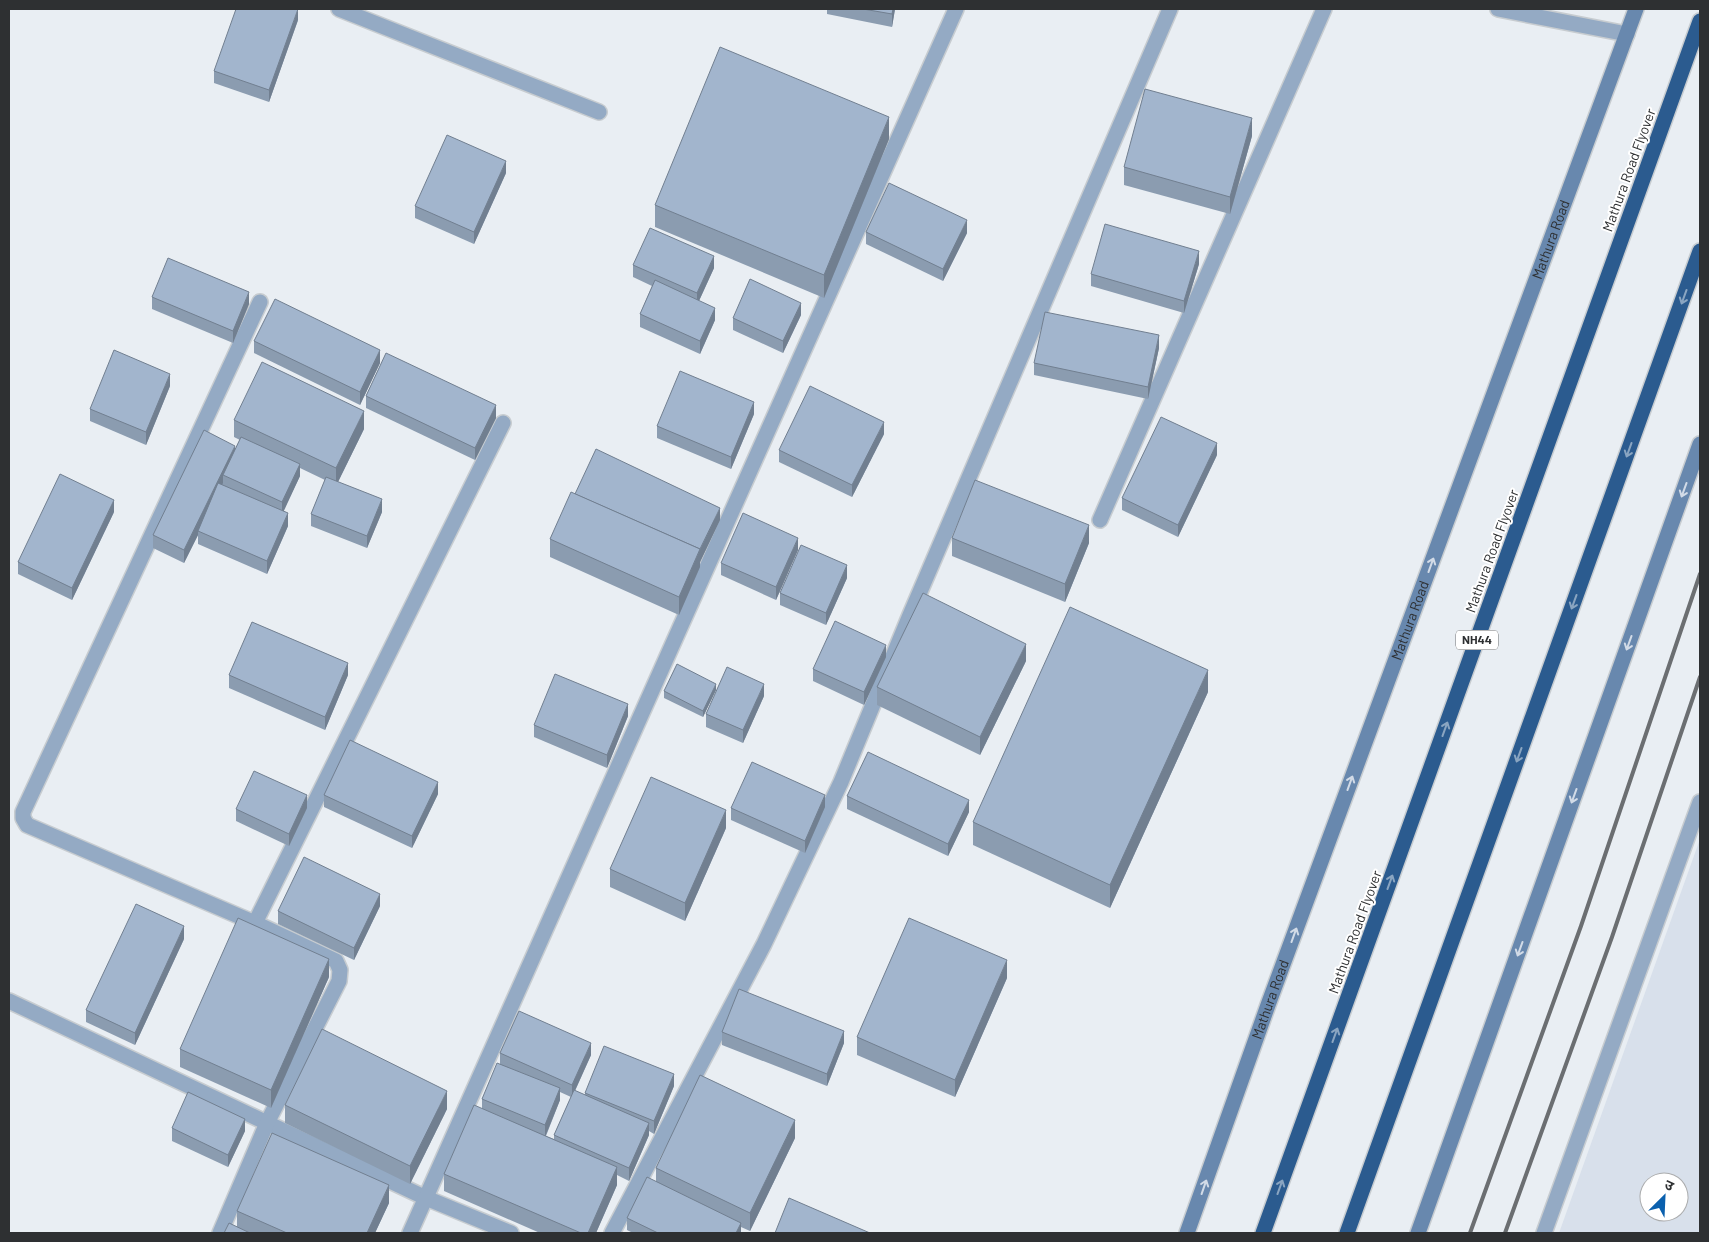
<svg xmlns="http://www.w3.org/2000/svg" width="1709" height="1242" font-family="Barlow,'Noto Sans Devanagari',sans-serif">
<rect width="100%" height="100%" fill="#e9eef3"/>
<!-- built -->
<path fill="#d8e0eb" fill-rule="evenodd" d="M1700,839V1233H1559ZM1649,1182H1679V1212H1649Z"/>
<g fill="none" stroke-linecap="round" stroke-linejoin="round">
<!-- lane casing -->
<g stroke="#c7ccd0" stroke-width="18">
<polyline id="lane" points="1544,1233 1700,802"/>
</g>
<!-- street casing -->
<g stroke="#c7ccd0" stroke-width="18">
<g id="street">
<polyline points="339,9 599,112"/>
<polyline points="1498,9 1627,34"/>
<polyline points="1100,520 1324,9"/>
<polyline points="255,923 503,423"/>
<polyline points="9,1001 426,1198 511,1233"/>
<polyline points="220,1233 267,1123 339,981 340,970 336,961 255,923 27,825 23,818 23,812 260,302"/>
<polyline points="410,1233 956,9"/>
<polyline points="612,1233 764,944 841,782 910,615 1170,9"/>
</g>
</g>
<!-- secondary casing -->
<g stroke="#c7ccd0" stroke-width="18">
<g id="secondary">
<path id="s1" d="M1187,1233L1268,1005L1636,9"/>
<polyline points="1418,1233 1700,444"/>
</g>
</g>
<!-- highway casing -->
<g stroke="#c7ccd0" stroke-width="18">
<g id="highway">
<polyline points="1263,1233 1700,21"/>
<polyline points="1347,1233 1700,251"/>
</g>
</g>
<!-- lane -->
<use href="#lane" stroke="#94aac4" stroke-width="15"/>
<!-- street -->
<use href="#street" stroke="#94aac4" stroke-width="15"/>
<!-- secondary -->
<use href="#secondary" stroke="#6888ae" stroke-width="15"/>
<!-- highway -->
<use href="#highway" stroke="#2b5b8f" stroke-width="15"/>
<!-- rail -->
<g stroke="#6b6e71" stroke-width="4">
<polyline points="1470,1233 1581,926 1700,574"/>
<polyline points="1505,1233 1612,937 1700,677"/>
</g>
</g>
<!-- wall -->
<g fill="#8b9cb0" fill-rule="evenodd">
<polygon points="827,9 895,9 892,27 827,14"/>
<polygon points="298,20 269,102 214,83 214,71"/>
<polygon points="1252,136 1230,214 1124,185 1124,167"/>
<polygon points="889,139 824,298 655,227 655,205"/>
<polygon points="506,173 474,244 415,218 415,206"/>
<polygon points="866,232 967,233 943,281 866,244"/>
<polygon points="1199,264 1184,313 1091,286 1091,274"/>
<polygon points="633,265 714,268 699,301 715,320 700,354 640,327 640,314 652,286 633,277"/>
<polygon points="152,297 249,304 233,343 152,309"/>
<polygon points="801,315 783,353 733,330 733,318"/>
<polygon points="254,341 380,363 360,405 254,353"/>
<polygon points="1159,348 1148,399 1034,375 1034,363"/>
<polygon points="170,386 146,445 90,421 90,409"/>
<polygon points="366,396 496,418 475,460 366,408"/>
<polygon points="754,414 731,469 657,438 657,426"/>
<polygon points="234,420 364,429 338,482 382,512 367,548 311,526 311,514 325,480 300,468 300,476 283,511 288,526 267,574 198,544 198,535 184,563 153,548 153,535 235,449 240,440 234,437"/>
<polygon points="884,434 852,497 779,462 779,450"/>
<polygon points="1217,455 1178,537 1122,510 1122,498"/>
<polygon points="575,494 720,520 700,562 700,567 679,615 550,557 550,539"/>
<polygon points="114,512 72,600 18,574 18,562"/>
<polygon points="952,538 1089,543 1065,602 952,556"/>
<polygon points="798,550 776,600 721,575 721,563"/>
<polygon points="847,578 826,625 780,605 780,593"/>
<polygon points="886,657 864,705 813,681 813,669"/>
<polygon points="1026,661 980,755 877,705 877,687"/>
<polygon points="229,675 348,675 325,730 229,688"/>
<polygon points="716,690 703,717 664,698 664,691"/>
<polygon points="1208,692 1110,908 973,845 973,822"/>
<polygon points="764,696 743,743 706,727 706,714"/>
<polygon points="628,716 607,768 534,737 534,725"/>
<polygon points="438,794 412,848 324,807 324,795"/>
<polygon points="847,796 969,812 948,856 847,809"/>
<polygon points="825,807 805,853 731,820 731,808"/>
<polygon points="307,808 289,846 236,821 236,809"/>
<polygon points="726,828 685,921 610,887 610,869"/>
<polygon points="380,906 354,960 278,924 278,911"/>
<polygon points="184,939 135,1045 86,1022 86,1010"/>
<polygon points="329,977 271,1108 180,1067 180,1049"/>
<polygon points="1007,978 955,1097 857,1055 857,1037"/>
<polygon points="722,1032 844,1043 827,1086 722,1045"/>
<path d="M500,1053L591,1055L575,1091L585,1095V1093L674,1086L654,1134L649,1131V1135L629,1181L617,1175V1185L596,1233H540L444,1191V1174L482,1108V1099L500,1064ZM560,1092L571,1097L554,1135V1139L546,1136L560,1100Z"/>
<polygon points="285,1105 447,1109 410,1184 285,1123"/>
<polygon points="172,1128 245,1131 228,1167 172,1141"/>
<polygon points="795,1138 750,1231 741,1227 741,1233 633,1233 627,1230 627,1218 656,1181 656,1168"/>
<polygon points="389,1203 375,1233 224,1233 237,1227 237,1211"/>
</g>
<!-- shaded-wall -->
<g fill="#717f90">
<polygon points="298,9 298,20 269,102 269,90"/>
<polygon points="893,9 895,9 892,27 892,14"/>
<polygon points="889,117 889,139 824,298 824,275"/>
<polygon points="1252,118 1252,136 1230,214 1230,197"/>
<polygon points="506,161 506,173 474,244 474,232"/>
<polygon points="967,220 967,233 943,281 943,269"/>
<polygon points="1199,251 1199,264 1184,313 1184,301"/>
<polygon points="714,256 714,268 697,305 697,293"/>
<polygon points="249,292 249,304 233,343 233,331"/>
<polygon points="801,303 801,315 783,353 783,341"/>
<polygon points="715,308 715,320 700,354 700,341"/>
<polygon points="1159,335 1159,348 1148,399 1148,387"/>
<polygon points="380,350 380,363 360,405 360,392"/>
<polygon points="170,374 170,386 146,445 146,432"/>
<polygon points="754,402 754,414 731,469 731,457"/>
<polygon points="496,405 496,418 475,460 475,448"/>
<polygon points="364,411 364,429 336,486 336,468"/>
<polygon points="884,422 884,434 852,497 852,485"/>
<polygon points="1217,443 1217,455 1178,537 1178,525"/>
<polygon points="235,446 235,458 223,475 223,483 199,532 198,531 198,535 184,563 184,550"/>
<polygon points="300,464 300,476 282,515 282,502"/>
<polygon points="382,499 382,512 367,548 367,536"/>
<polygon points="114,500 114,512 72,600 72,588"/>
<polygon points="720,508 720,520 700,562 700,567 679,615 679,597 699,552"/>
<polygon points="288,513 288,526 267,574 267,561"/>
<polygon points="1089,525 1089,543 1065,602 1065,584"/>
<polygon points="798,538 798,550 776,600 776,587"/>
<polygon points="847,565 847,578 826,625 826,613"/>
<polygon points="1026,644 1026,661 980,755 980,737"/>
<polygon points="886,645 886,657 864,705 864,692"/>
<polygon points="348,663 348,675 325,730 325,717"/>
<polygon points="1208,670 1208,692 1110,908 1110,885"/>
<polygon points="716,684 716,690 703,717 703,711"/>
<polygon points="764,684 764,696 743,743 743,730"/>
<polygon points="628,704 628,716 607,768 607,755"/>
<polygon points="438,782 438,794 412,848 412,836"/>
<polygon points="307,795 307,808 289,846 289,834"/>
<polygon points="825,795 825,807 805,853 805,841"/>
<polygon points="969,800 969,812 948,856 948,844"/>
<polygon points="726,810 726,828 685,921 685,903"/>
<polygon points="380,894 380,906 354,960 354,948"/>
<polygon points="184,926 184,939 135,1045 135,1033"/>
<polygon points="329,959 329,977 271,1108 271,1090"/>
<polygon points="1007,960 1007,978 955,1097 955,1080"/>
<polygon points="844,1031 844,1043 827,1086 827,1074"/>
<polygon points="591,1043 591,1055 572,1097 572,1085"/>
<polygon points="674,1074 674,1086 654,1134 654,1121"/>
<polygon points="560,1088 560,1100 545,1137 545,1125"/>
<polygon points="447,1091 447,1109 410,1184 410,1166"/>
<polygon points="245,1119 245,1131 228,1167 228,1155"/>
<polygon points="795,1120 795,1138 750,1231 750,1213"/>
<polygon points="649,1123 649,1135 629,1181 629,1168"/>
<polygon points="617,1167 617,1185 596,1233 588,1233"/>
<polygon points="389,1185 389,1203 375,1233 367,1233"/>
<polygon points="741,1223 741,1233 736,1233"/>
</g>
<!-- building -->
<g fill="#a2b5cd" stroke="#717f90">
<polygon points="236,9 298,9 269,90 214,71"/>
<polygon points="863,9 893,9 892,14"/>
<polygon points="720,47 889,117 824,275 655,205"/>
<polygon points="1145,89 1252,118 1230,197 1124,167"/>
<polygon points="447,135 506,161 474,232 415,206"/>
<polygon points="889,183 967,220 943,269 866,232"/>
<polygon points="1105,224 1199,251 1184,301 1091,274"/>
<polygon points="650,228 714,256 697,293 633,265"/>
<polygon points="168,258 249,292 233,331 152,297"/>
<polygon points="750,279 801,303 783,341 733,318"/>
<polygon points="655,280 715,308 700,341 640,314"/>
<polygon points="275,299 380,350 360,392 254,341"/>
<polygon points="1045,312 1159,335 1148,387 1034,363"/>
<polygon points="114,350 170,374 146,432 90,409"/>
<polygon points="386,353 496,405 475,448 366,396"/>
<polygon points="262,362 364,411 336,468 234,420"/>
<polygon points="680,371 754,402 731,457 657,426"/>
<polygon points="810,386 884,422 852,485 779,450"/>
<polygon points="1161,417 1217,443 1178,525 1122,498"/>
<polygon points="204,430 235,446 184,550 153,535"/>
<polygon points="241,437 300,464 282,502 223,475"/>
<polygon points="596,449 720,508 700,549 575,494"/>
<polygon points="60,474 114,500 72,588 18,562"/>
<polygon points="326,477 382,499 367,536 311,514"/>
<polygon points="975,480 1089,525 1065,584 952,538"/>
<polygon points="218,483 288,513 267,561 198,531"/>
<polygon points="571,492 700,549 679,597 550,539"/>
<polygon points="743,513 798,538 776,587 721,563"/>
<polygon points="801,545 847,565 826,613 780,593"/>
<polygon points="923,593 1026,644 980,737 877,687"/>
<polygon points="1070,607 1208,670 1110,885 973,822"/>
<polygon points="835,621 886,645 864,692 813,669"/>
<polygon points="252,622 348,663 325,717 229,675"/>
<polygon points="677,664 716,684 703,711 664,691"/>
<polygon points="727,667 764,684 743,730 706,714"/>
<polygon points="555,674 628,704 607,755 534,725"/>
<polygon points="350,740 438,782 412,836 324,795"/>
<polygon points="868,752 969,800 948,844 847,796"/>
<polygon points="752,762 825,795 805,841 731,808"/>
<polygon points="254,771 307,795 289,834 236,809"/>
<polygon points="651,777 726,810 685,903 610,869"/>
<polygon points="304,857 380,894 354,948 278,911"/>
<polygon points="136,904 184,926 135,1033 86,1010"/>
<polygon points="238,918 329,959 271,1090 180,1049"/>
<polygon points="909,918 1007,960 955,1080 857,1037"/>
<polygon points="739,989 844,1031 827,1074 722,1032"/>
<polygon points="519,1011 591,1043 572,1085 500,1053"/>
<polygon points="322,1029 447,1091 410,1166 285,1105"/>
<polygon points="604,1046 674,1074 654,1121 585,1093"/>
<polygon points="497,1063 560,1088 545,1125 482,1099"/>
<polygon points="700,1075 795,1120 750,1213 656,1168"/>
<polygon points="574,1090 649,1123 629,1168 554,1135"/>
<polygon points="188,1092 245,1119 228,1155 172,1128"/>
<polygon points="474,1105 617,1167 588,1233 581,1233 444,1174"/>
<polygon points="272,1133 389,1185 367,1233 287,1233 237,1211"/>
<polygon points="647,1177 741,1223 736,1233 658,1233 627,1218"/>
<polygon points="789,1198 870,1233 775,1233"/>
<polygon points="229,1223 250,1233 224,1233"/>
</g>
<!-- one-way arrows -->
<defs><path id="oneway-shaft" d="M-6 0H5M1.5-3L5.5 0L1.5 3" fill="none" stroke-width="1.6" stroke-linecap="round" stroke-linejoin="round" transform="scale(1.25)"/></defs>
<g stroke="#8aa5c1">
<use href="#oneway-shaft" transform="translate(1684 297) rotate(110)"/>
<use href="#oneway-shaft" transform="translate(1629 450) rotate(110)"/>
<use href="#oneway-shaft" transform="translate(1574 602) rotate(110)"/>
<use href="#oneway-shaft" transform="translate(1445 729) rotate(-70)"/>
<use href="#oneway-shaft" transform="translate(1519 755) rotate(110)"/>
<use href="#oneway-shaft" transform="translate(1390 882) rotate(-70)"/>
<use href="#oneway-shaft" transform="translate(1335 1035) rotate(-70)"/>
<use href="#oneway-shaft" transform="translate(1280 1187) rotate(-70)"/>
</g>
<g stroke="#d2dbe7">
<use href="#oneway-shaft" transform="translate(1684 490) rotate(110)"/>
<use href="#oneway-shaft" transform="translate(1431 565) rotate(-70)"/>
<use href="#oneway-shaft" transform="translate(1629 643) rotate(110)"/>
<use href="#oneway-shaft" transform="translate(1350 783) rotate(-70)"/>
<use href="#oneway-shaft" transform="translate(1574 796) rotate(110)"/>
<use href="#oneway-shaft" transform="translate(1294 935) rotate(-70)"/>
<use href="#oneway-shaft" transform="translate(1520 949) rotate(110)"/>
<use href="#oneway-shaft" transform="translate(1204 1187) rotate(-71)"/>
</g>
<g text-anchor="middle" stroke-width="4" stroke-linejoin="round" paint-order="stroke">
<!-- shield labels -->
<rect fill="#fff" stroke="#6d6e70" stroke-width="1" x="1456" y="630.5" width="42" height="19" rx="4"/>
<g font-size="12" font-weight="bold" fill="#2e3032">
<text x="1477" y="644">NH44</text>
</g>
<!-- street labels -->
<g font-size="14" fill="#2e3032" stroke="#fff">
<text transform="translate(1629 170) rotate(-70)" y="5">Mathura Road Flyover</text>
<text dy="5" stroke="none"><textPath href="#s1" startOffset="1058">Mathura Road</textPath></text>
<text transform="translate(1492 551) rotate(-70)" y="5">Mathura Road Flyover</text>
<text dy="5" stroke="none"><textPath href="#s1" startOffset="652">Mathura Road</textPath></text>
<text transform="translate(1355 932) rotate(-70)" y="5">Mathura Road Flyover</text>
<text dy="5" stroke="none"><textPath href="#s1" startOffset="248">Mathura Road</textPath></text>
</g>
</g>
<!-- border -->
<rect width="1709" height="1242" fill="none" stroke="#2e3032" stroke-width="20"/>
<!-- north arrow -->
<g transform="translate(1664 1197) rotate(24)"><circle r="24" fill="#ffffff" stroke="#abacad"/>
<path d="M0-4L9 19L0 12L-9 19Z" fill="#0a60ae"/>
<text y="-8" font-size="14" font-weight="bold" text-anchor="middle" fill="#2e3032">उ</text>
</g>
</svg>
